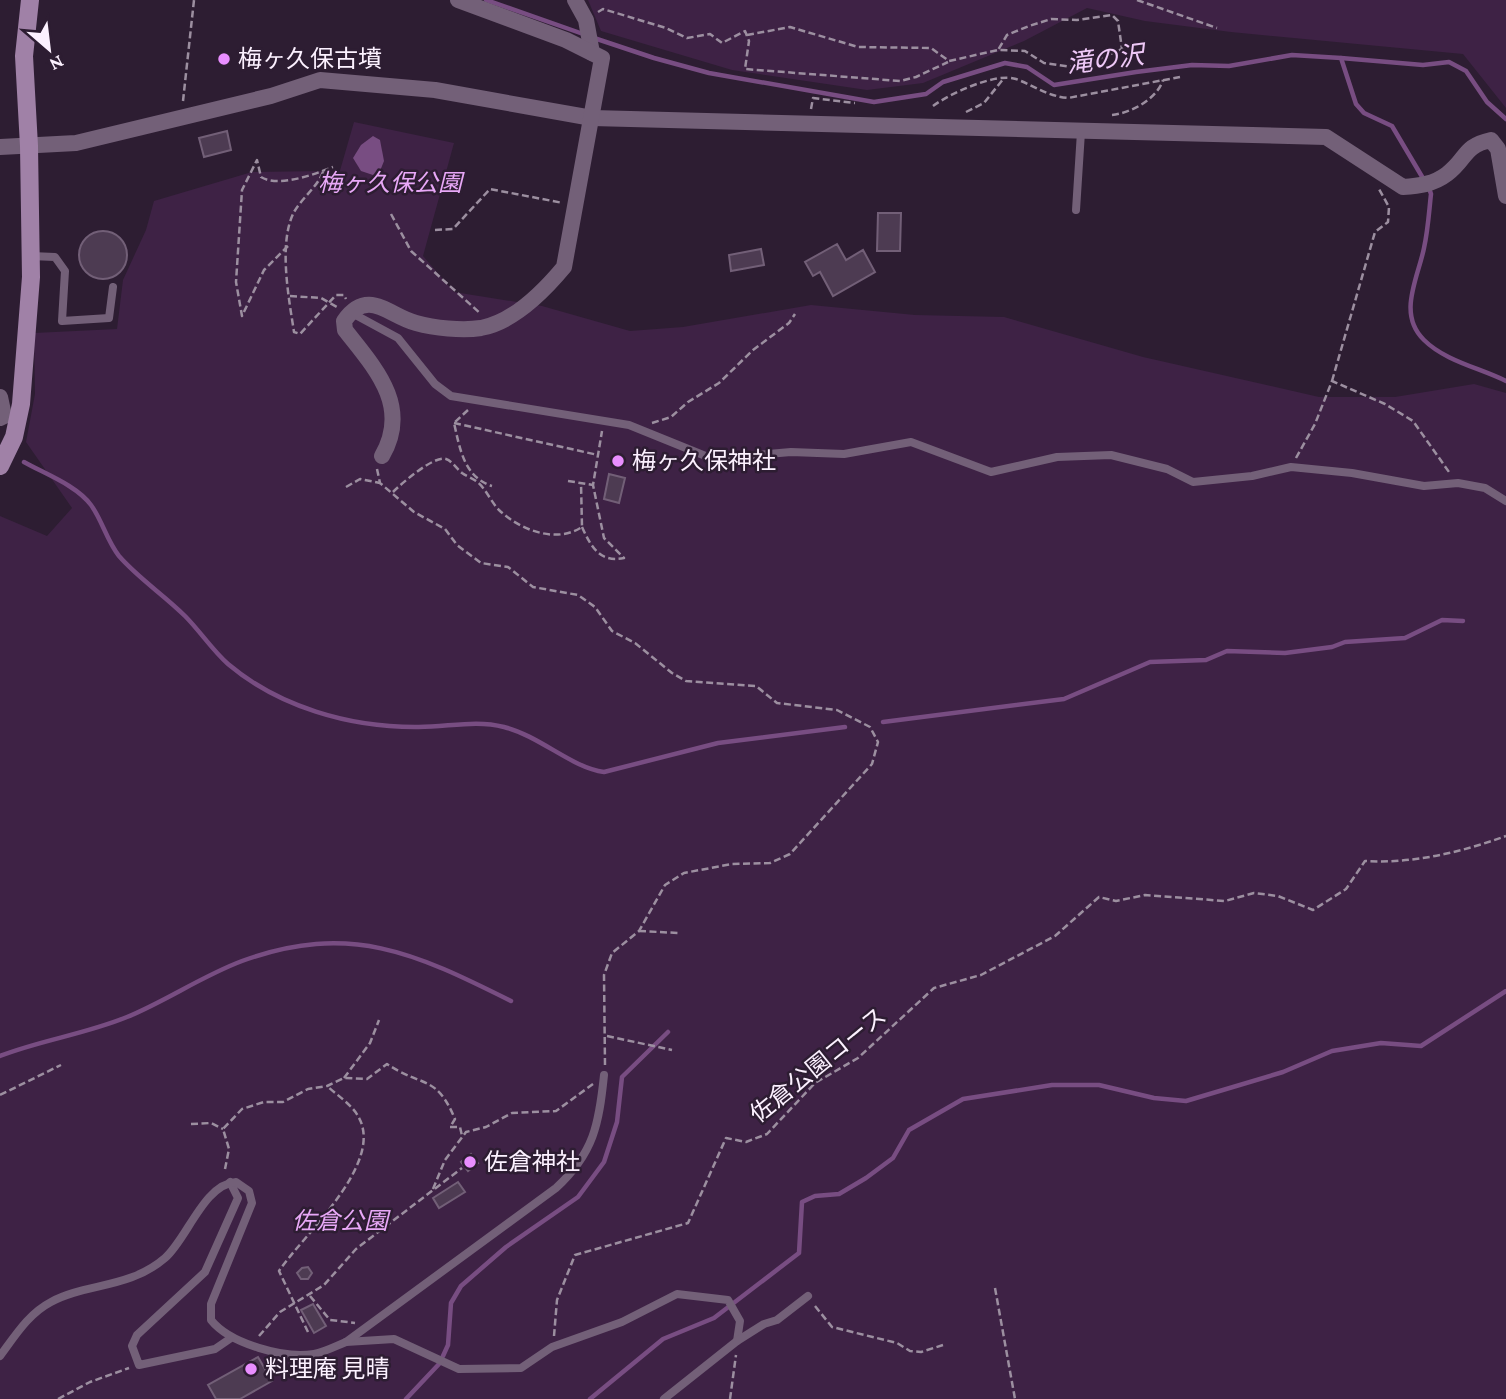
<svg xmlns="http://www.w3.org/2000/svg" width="1506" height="1399" font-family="'Crimson Pro','Noto Sans JP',serif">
<rect width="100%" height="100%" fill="#2d1d32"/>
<!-- green -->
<g fill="#3e2245">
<polygon points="588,0 1506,0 1506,108 1463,54 1231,32 1145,21 1087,8 1024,41 923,83 867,90 732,70 601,31"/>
<polygon points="354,122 454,143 423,256 454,292 542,306 630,331 683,327 811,305 915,315 1004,317 1143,357 1319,397 1395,397 1474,384 1506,393 1506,1399 0,1399 0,516 47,536 72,508 26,442 35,394 34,333 117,329 123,280 146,230 154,201 252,172 323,171 337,181"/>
</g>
<!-- water -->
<polygon fill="#784d82" points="373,136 380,140 384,161 380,171 373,175 361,171 353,158 361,145"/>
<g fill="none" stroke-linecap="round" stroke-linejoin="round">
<!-- stream -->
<g stroke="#784d82" stroke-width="4.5">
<polyline points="486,0 586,35"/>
<polyline points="594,38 654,58 709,73 874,102 926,94 943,82 1005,63 1027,67 1054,85 1136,72 1192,65 1229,66 1292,55 1341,58 1356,104 1364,113 1392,126 1424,180"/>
<polyline points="1341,58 1423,65 1449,62 1466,71 1487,102 1506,119"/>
<path d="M1429,188L1431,194C1429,212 1428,230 1424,248C1418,278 1397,314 1424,340C1445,361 1480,368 1506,381"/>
<path d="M24,462C45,474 76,485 91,505C102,520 107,541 119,556C138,578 164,595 185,616C200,631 212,650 228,664C279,707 349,727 415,727C445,728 474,719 504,727C540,736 572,768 604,772L718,743L845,727"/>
<polyline points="883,722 1064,699 1150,662 1206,660 1227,651 1285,653 1332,647 1345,642 1405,638 1442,620 1463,621"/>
<path d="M0,1056C41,1040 86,1034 127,1017C166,1001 202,976 242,961C350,922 415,953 511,1001"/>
<polyline points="443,1356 448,1345 451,1303 461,1286 506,1247 578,1197 604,1162 617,1122 622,1077 668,1032"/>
<polyline points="406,1399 439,1364"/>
<polyline points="590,1399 663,1339 714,1318 799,1253 802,1202 815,1196 839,1194 866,1178 893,1158 909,1130 963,1099 1052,1085 1099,1085 1154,1098 1186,1101 1283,1072 1332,1051 1381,1043 1421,1046 1506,991"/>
</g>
</g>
<!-- building -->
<g fill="#4d3b52" stroke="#725f77" stroke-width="2">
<polygon points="227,131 231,150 204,157 199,138"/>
<polygon points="878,213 901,213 900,251 877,251"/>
<circle cx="103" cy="255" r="24"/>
<polygon points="837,244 846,260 863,250 875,272 833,296 820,272 813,276 805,262"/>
<polygon points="761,249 764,265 731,271 729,255"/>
<polygon points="609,474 625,478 619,503 604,499"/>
<polygon points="471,1154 478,1163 468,1171 461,1162"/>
<polygon points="458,1182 465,1192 439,1208 433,1198"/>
<polygon points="308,1267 312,1273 308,1279 301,1279 297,1273 302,1268"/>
<polygon points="313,1304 326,1326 314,1333 301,1310"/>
<polygon points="258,1357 272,1381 240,1399 216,1399 208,1385"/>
</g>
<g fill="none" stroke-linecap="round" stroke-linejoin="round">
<!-- path -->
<g stroke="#9c8fa0" stroke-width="2.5" stroke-dasharray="7 3.5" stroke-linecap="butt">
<polyline points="1137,0 1217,28"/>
<polyline points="598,12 603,9 666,28 687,38 710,34 722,43 745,31 749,41 745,69 900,81 916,77 948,62"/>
<polyline points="747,35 790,27 858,47 931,48 949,61 998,50 1025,51 1044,63 1078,68 1122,49 1118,21 1112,15 1077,20 1051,19 1029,26 1007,35 998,50"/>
<polyline points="183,101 194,0"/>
<path d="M933,106C949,94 996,72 1016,79C1035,86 1047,96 1068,98L1180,77"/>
<polyline points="811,109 813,98 855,103"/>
<polyline points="966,112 984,103 1004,78"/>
<path d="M1112,115C1131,113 1157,99 1163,80"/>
<path d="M323,172C318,186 302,198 294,212C278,243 289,299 294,332L300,334L336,295H344L346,299"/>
<polyline points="391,214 411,251 481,314"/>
<polyline points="435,230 453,229 490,189 563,203"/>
<path d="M288,246L264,270L242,316L236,282L242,190L257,160L261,177C279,188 315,174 333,167"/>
<polyline points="290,296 321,298 337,307"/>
<polyline points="1332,381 1375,232 1388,222 1389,207 1379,189"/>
<path d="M468,410L454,423C460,449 464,477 492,486"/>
<polyline points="454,423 598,455"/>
<polyline points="652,423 671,417 688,402 719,383 753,350 789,323 795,314"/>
<polyline points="1296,458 1315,424 1332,381 1385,404 1413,421 1449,472"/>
<polyline points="377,469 380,483 414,512 445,529 457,545 481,563 508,567 533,587 578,595 595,607 612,631 635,643 672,673 686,681 756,686 777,703 837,710 870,727 878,742 872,764 790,854 770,863 732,864 684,873 665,885 639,931 612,953 604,975 605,1065"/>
<polyline points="568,481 593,485"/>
<polyline points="346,487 360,479 380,483"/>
<path d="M393,492C401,484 434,455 446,459C452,461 457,469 462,473C466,476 472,478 476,481C485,487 491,502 499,510C520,530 556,544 582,527L581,483"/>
<path d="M582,527C591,547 600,563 624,558L604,538L593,485L602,431"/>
<polyline points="639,931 679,933"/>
<polyline points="607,1036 672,1050"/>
<polyline points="344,1078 370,1043 379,1020"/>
<polyline points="0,1095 61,1065"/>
<polyline points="191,1124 211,1123 223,1129"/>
<path d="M225,1169L229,1149L223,1129L242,1109L264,1102H283L308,1089L327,1086L344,1078L367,1079L387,1064C423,1088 436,1074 455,1119L450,1127H460L462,1136"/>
<polyline points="433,1189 445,1160 466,1132 486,1127 512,1113 556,1111 593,1084"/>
<polyline points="995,1288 1015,1399"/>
<polyline points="310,1296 330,1320 355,1323"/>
<polyline points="815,1306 832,1327 897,1343 910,1351 921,1352 943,1345"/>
<path d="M308,1332L279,1271C303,1235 386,1163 358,1116C352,1105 337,1095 327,1086"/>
<polyline points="259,1336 280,1312 324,1285 356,1249 462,1168"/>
<path d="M554,1336L557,1300L575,1255L688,1223L726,1138L746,1142L767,1134L815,1083L858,1058L934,988L981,975L1055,936L1099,897L1116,901L1145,895L1225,901L1254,893L1278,896L1313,910L1346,889L1365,861C1412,864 1462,852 1506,836"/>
<polyline points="58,1399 90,1382 129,1368"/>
<polyline points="730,1399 736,1355"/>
</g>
<!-- lane -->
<g stroke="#736078" stroke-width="8">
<polyline points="1076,210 1081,132"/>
<polyline points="31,256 55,257 65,271 62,321 109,318 113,287"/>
<polyline points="350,312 398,338 435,384 451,396 629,425 713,459 791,452 844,454 911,442 991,472 1057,457 1111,455 1167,469 1193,482 1252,476 1291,467 1352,473 1424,486 1458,483 1485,488 1506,501"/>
<polyline points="230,1182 238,1198 205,1272 137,1335 132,1346 139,1365 215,1349 231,1338"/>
<polyline points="346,1342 394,1339 459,1369 521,1368 552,1347 622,1322 677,1294 728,1300 740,1321 737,1341"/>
<path d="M0,1356C15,1336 28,1314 51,1302C86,1283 129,1289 165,1258C187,1239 204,1184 236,1182L249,1191L252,1203L211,1304V1320C230,1344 285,1359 314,1354C325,1352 336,1346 346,1342L556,1188C594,1153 599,1124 604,1075"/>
<polyline points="664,1399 737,1341 764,1324 777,1320 808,1296"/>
</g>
<!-- street -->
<g stroke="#736078" stroke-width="16">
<polyline points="575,0 586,20 592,53"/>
<path d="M0,147L76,143L271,96L320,80L435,90L592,118L1326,137L1403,187C1419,186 1434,184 1447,174C1467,159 1463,146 1491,140L1498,149L1506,196"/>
<polyline points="0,397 4,416 0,418"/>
<path d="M382,456C411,406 375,368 345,330L344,321C368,287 389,316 416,323C434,328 462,331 481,328C514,322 544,291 564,267L602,58L566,40L458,0"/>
</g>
<!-- secondary -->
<polyline stroke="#a081a7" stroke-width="18" points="0,466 14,437 21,404 31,277 29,146 24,56 30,0"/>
</g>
<!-- markers -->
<g fill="#e98eff" stroke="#2d1d32" stroke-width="2.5">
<circle cx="224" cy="59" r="7"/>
<circle cx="618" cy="461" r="7"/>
<circle cx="470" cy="1162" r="7"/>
<circle cx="251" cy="1369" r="7"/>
</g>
<g text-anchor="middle" stroke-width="5" stroke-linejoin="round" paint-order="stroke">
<!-- poi labels -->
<g font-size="24" fill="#fcf1ff" stroke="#2d1d32" text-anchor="start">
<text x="238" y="67">梅ヶ久保古墳</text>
<text x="632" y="469">梅ヶ久保神社</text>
<text x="484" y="1170">佐倉神社</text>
<text x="265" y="1377">料理庵 見晴</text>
</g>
<!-- park labels -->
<g font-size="24" font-style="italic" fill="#e8a8f7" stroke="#2d1d32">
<text x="390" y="191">梅ヶ久保公園</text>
<text x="340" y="1229">佐倉公園</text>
</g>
<!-- street labels -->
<g font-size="24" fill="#fcf1ff" stroke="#2d1d32">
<text transform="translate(818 1065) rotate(-39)" y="8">佐倉公園コース</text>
</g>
<!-- water labels -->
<g font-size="26" font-style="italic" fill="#eec8f7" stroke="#2d1d32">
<text transform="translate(1105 59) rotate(-7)" y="9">滝の沢</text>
</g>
</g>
<!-- north arrow -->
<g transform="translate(49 49) rotate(152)" stroke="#2d1d32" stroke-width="5" paint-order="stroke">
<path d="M0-5L12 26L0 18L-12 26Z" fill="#fcf1ff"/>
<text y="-10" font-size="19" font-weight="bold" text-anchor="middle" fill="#fcf1ff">N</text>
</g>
</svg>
